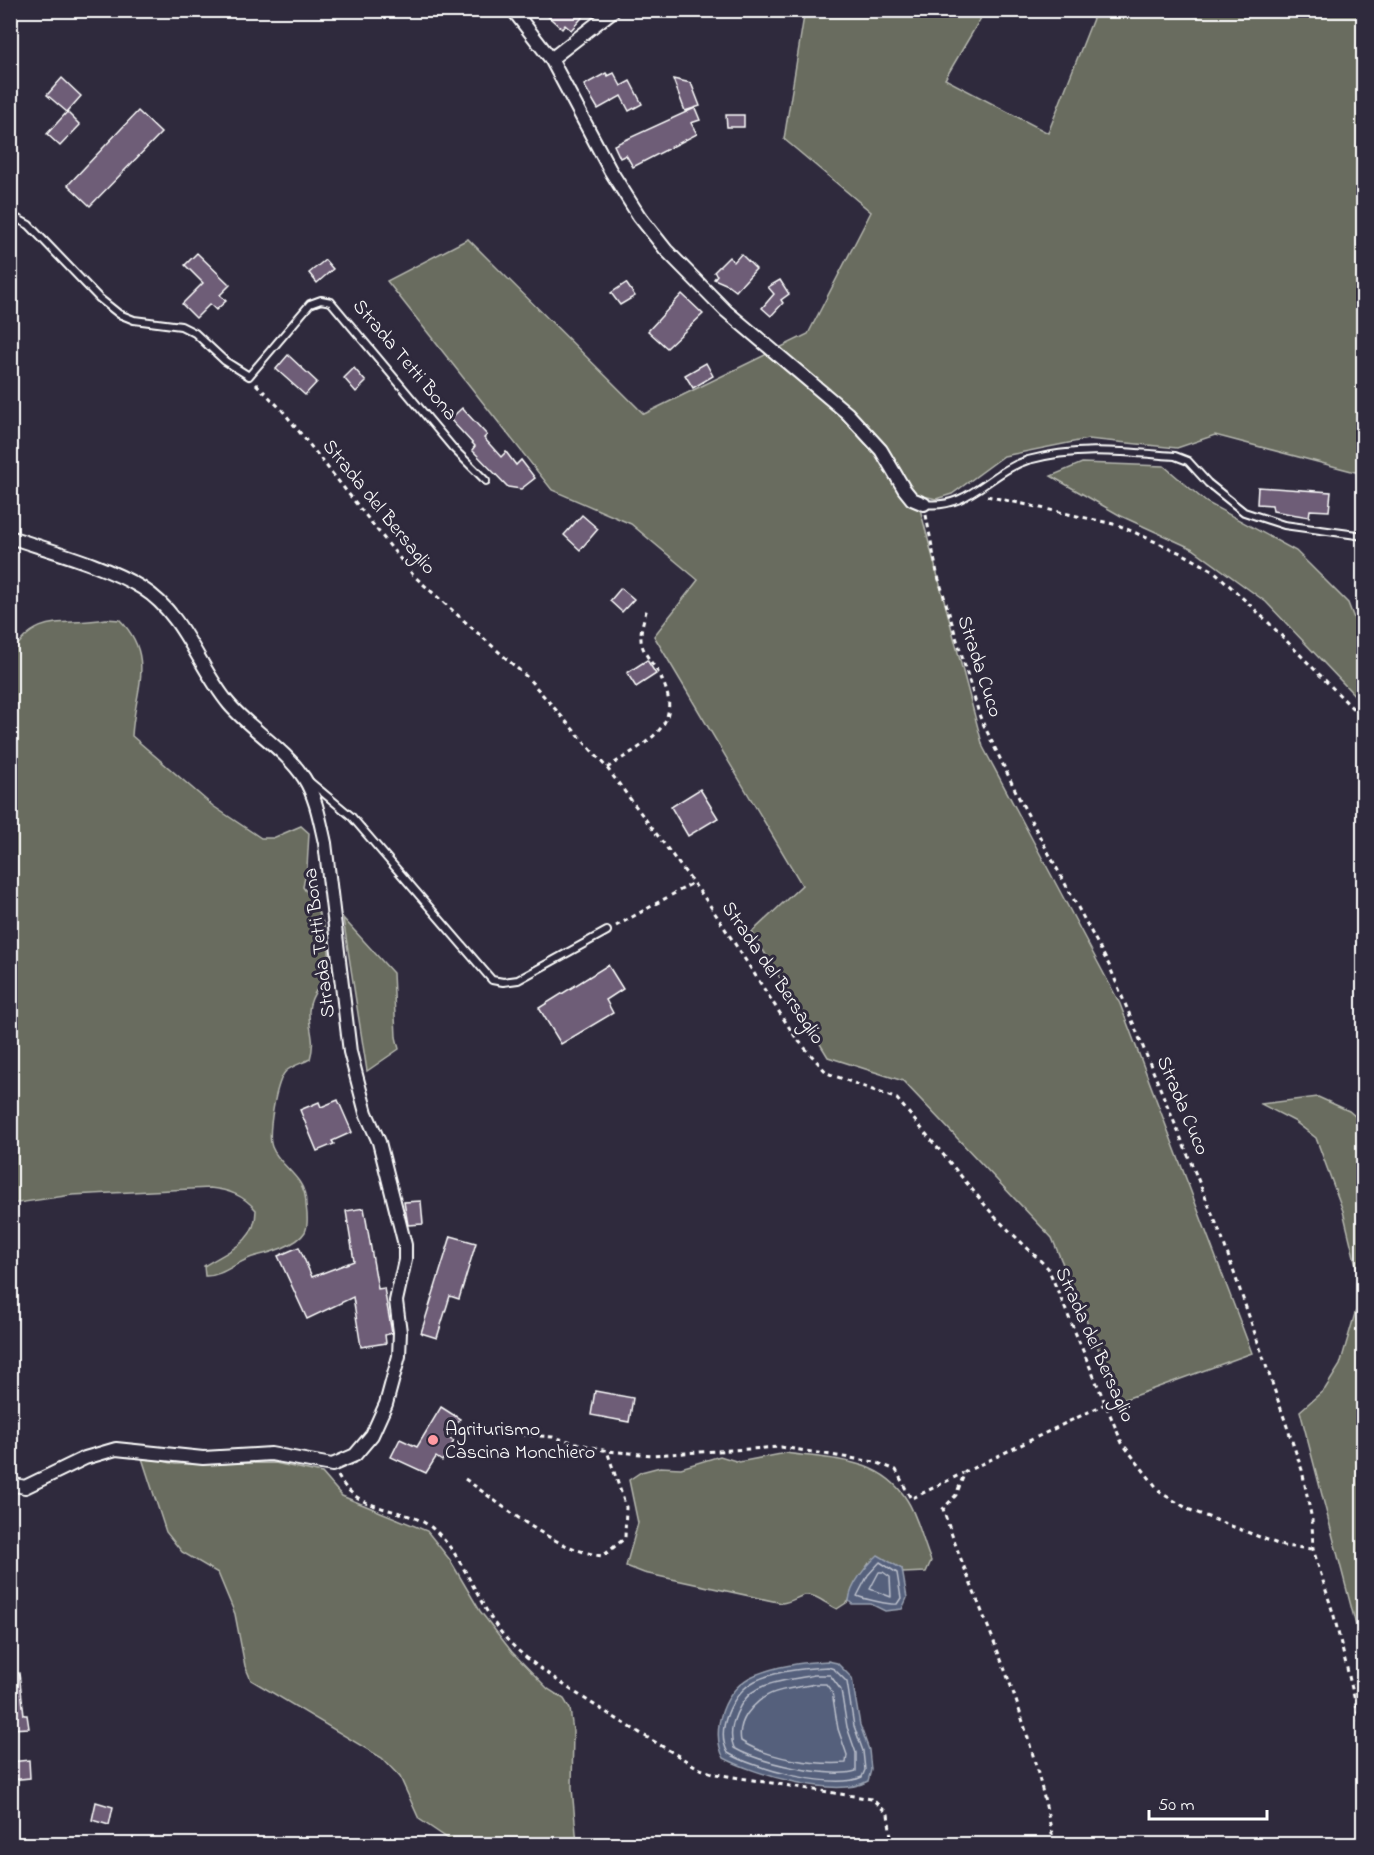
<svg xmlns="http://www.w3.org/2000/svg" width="1374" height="1855" font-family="'Indie Flower',sans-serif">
<rect width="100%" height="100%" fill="#2f2a3d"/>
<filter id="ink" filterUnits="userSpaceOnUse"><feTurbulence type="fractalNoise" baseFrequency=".0167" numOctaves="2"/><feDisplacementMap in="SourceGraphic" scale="12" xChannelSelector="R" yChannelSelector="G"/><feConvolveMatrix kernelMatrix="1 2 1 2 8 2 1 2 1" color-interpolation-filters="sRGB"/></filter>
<g filter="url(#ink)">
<!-- green -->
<g fill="#696c5e" stroke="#b4b6ae" stroke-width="1.5">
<polygon points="803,11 985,11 945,79 1048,133 1096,11 1363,11 1363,474 1215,435 1177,448 1088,439 1004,456 952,494 936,499 916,494 983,747 1120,1004 1252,1353 1120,1401 1052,1238 903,1081 828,1057 752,932 802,885 654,636 698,580 631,524 552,490 387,281 468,239 644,414 808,334 871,212 784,139 804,16"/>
<polygon points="1082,463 1164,466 1206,502 1296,551 1348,603 1359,631 1363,634 1363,704 1266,602 1193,549 1121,516 1051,476"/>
<path d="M106,619L120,620C157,658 134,692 132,736L213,806L261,838H273L301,826L309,833L307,868L303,887C320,911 337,945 325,975C319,987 308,1000 309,1013C309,1032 316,1039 310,1059C303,1063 291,1066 286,1071C276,1081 267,1134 272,1147C278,1162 292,1170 300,1183C304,1189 306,1198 306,1205C307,1213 309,1224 305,1232C297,1245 270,1253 256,1256C238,1260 223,1277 205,1276L204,1266C229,1250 256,1243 256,1210C243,1195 229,1190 210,1188L72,1195L11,1204V655C37,611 63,627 106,619Z"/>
<polygon points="343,918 393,973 396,1037 399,1049 367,1071"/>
<polygon points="1318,1097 1349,1111 1363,1123 1363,1652 1300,1411 1325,1389 1340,1365 1356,1310 1357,1269 1343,1211 1316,1138 1294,1121 1261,1104"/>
<path d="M786,1453C832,1460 880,1457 907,1500C918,1517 923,1542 931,1561L926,1572L903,1573L902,1569L869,1563L852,1590L849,1601L837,1609C827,1605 817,1594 805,1595C797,1597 791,1602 782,1603L644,1573L626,1566L638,1523L629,1480L641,1472L660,1467L681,1468L720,1456L739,1462Z"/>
<polygon points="141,1455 175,1464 275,1463 322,1473 342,1496 427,1531 450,1560 480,1611 512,1652 548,1689 564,1699 570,1709 573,1731 572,1788 577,1844 456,1844 419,1819 400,1777 382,1758 251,1680 245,1666 235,1614 218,1573 182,1552 166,1532"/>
</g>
<!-- water -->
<g fill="#54607c" stroke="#98a0b0" stroke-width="1.5">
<path d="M878,1555L902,1569L907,1598L902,1609L885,1611L871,1604H852L849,1601C850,1585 866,1566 878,1555Z"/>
<path d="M828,1661L837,1663L852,1678L860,1725L869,1750L871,1770L868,1781C837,1799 754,1774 724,1758C709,1730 725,1687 755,1675C777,1666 805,1662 828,1661Z"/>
</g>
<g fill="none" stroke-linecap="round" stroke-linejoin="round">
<!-- shore -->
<g stroke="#bbbfcb" stroke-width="1.5">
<path d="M880,1562L897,1573L901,1598L897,1604C890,1605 864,1599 857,1596L868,1575Z"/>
<polygon points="879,1572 883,1572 890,1577 891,1597 870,1589"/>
<path d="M828,1667L834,1669L847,1682L854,1726L863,1751L865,1770L862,1777C834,1790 754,1769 728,1753C715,1730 732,1693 755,1681C775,1671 806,1668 828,1667Z"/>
<path d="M814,1675H830L841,1690L847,1727L856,1753V1771C829,1779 758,1762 734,1748C726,1728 740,1697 759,1688C775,1680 796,1679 814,1675Z"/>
<path d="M815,1684H826L832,1692L838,1729L847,1755L846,1763C814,1765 769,1759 741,1741C739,1731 741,1723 747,1714C766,1688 785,1690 815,1684Z"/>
</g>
</g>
<!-- building -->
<g fill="#6e5d77" stroke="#fff" stroke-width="1.5">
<polygon points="541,10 589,10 571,30 565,25 562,29"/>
<polygon points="606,73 608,76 614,73 621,86 630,81 642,104 629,111 621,96 598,109 584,85"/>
<polygon points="62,78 81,96 67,112 47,95"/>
<polygon points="673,79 691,83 700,106 685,111"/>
<polygon points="695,108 700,120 691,123 697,134 633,167 626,155 620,158 614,145"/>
<polygon points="138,111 161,133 90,206 68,185"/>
<polygon points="67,112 80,125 60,146 47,134"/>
<polygon points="726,115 744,115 744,127 727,127"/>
<polygon points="197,253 230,285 220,295 226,301 216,310 210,304 196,318 182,304 203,283 185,265"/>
<polygon points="741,254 756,269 736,291 728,285 714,279 717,275 714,272 729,257 734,262"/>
<polygon points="325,260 333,269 317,283 309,273"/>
<polygon points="780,280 789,294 781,300 783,303 771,316 762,308 774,294 768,287"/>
<polygon points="626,283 635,296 620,305 611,293"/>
<polygon points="682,294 703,314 667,348 648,331"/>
<polygon points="288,355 317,382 305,395 276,369"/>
<polygon points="706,363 713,376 693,388 685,375"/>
<polygon points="354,368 366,382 356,392 344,378"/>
<polygon points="462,408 487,435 484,438 501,457 506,452 516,465 521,460 535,478 521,489 508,487 472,450 475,446 450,419"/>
<polygon points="1258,487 1331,492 1329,511 1310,510 1309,517 1273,511 1272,505 1257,504"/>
<polygon points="582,515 598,529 580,550 564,535"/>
<polygon points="621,588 634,599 622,612 610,601"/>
<polygon points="647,660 656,674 636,687 627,673"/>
<polygon points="700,789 718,818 688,836 671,807"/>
<polygon points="608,965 623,989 606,1000 613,1013 561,1044 539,1008"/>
<polygon points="338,1100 352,1132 332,1141 334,1144 317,1151 300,1110 319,1102 321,1107"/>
<polygon points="421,1201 423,1224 408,1225 404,1202"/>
<polygon points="364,1208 378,1289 384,1288 392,1333 385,1335 386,1343 361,1347 353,1297 307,1319 278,1256 299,1247 312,1277 354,1261 346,1211"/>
<polygon points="451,1236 476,1243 459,1299 450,1296 437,1338 421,1333"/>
<polygon points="595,1391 633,1398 629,1422 591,1415"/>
<polygon points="441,1407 460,1419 448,1438 454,1441 442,1461 436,1457 426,1473 391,1457 400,1439 417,1447"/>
<polygon points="10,1673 19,1673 24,1715 27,1715 29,1728 10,1729"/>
<polygon points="29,1760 30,1778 10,1780 10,1762"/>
<polygon points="96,1802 113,1807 109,1825 92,1820"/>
</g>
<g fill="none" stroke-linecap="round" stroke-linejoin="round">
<!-- lane casing -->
<g stroke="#fff" stroke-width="10">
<g id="lane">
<polyline points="10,215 29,225 99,298 119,314 134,320 181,326 195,333 225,361 249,376 310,304 321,300 331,302 453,448 486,481"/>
<path d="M924,504C969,510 989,472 1028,460C1079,446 1124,452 1175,456L1188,461L1208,483L1244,512L1284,525L1364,536"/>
<polyline points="309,781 351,816 492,980 503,982 518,980 607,931"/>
</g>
</g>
<!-- street casing -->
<g stroke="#fff" stroke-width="16">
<g id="street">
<polyline points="513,10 551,59 610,170 639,216 666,250 726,311 847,413 881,450 904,489 912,499 924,504"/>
<polyline points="551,59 614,10"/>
<path d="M10,537C51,551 107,566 142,588C185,615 198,667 229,704C251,730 285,749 304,778C316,797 320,821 325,843L350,1052L366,1113L379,1142L405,1245V1260L396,1301L400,1332L399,1356L386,1404L372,1435L355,1455L332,1465L271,1454L203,1458L116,1449L85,1458L25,1487L10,1484"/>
</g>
</g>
<!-- path -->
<g stroke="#fff" stroke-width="3" stroke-dasharray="4.5 4.5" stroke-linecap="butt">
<polyline points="256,384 282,410 413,575 527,677 607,768 709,904 796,1038 827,1073 897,1099 995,1217 1048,1268 1122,1443 1161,1493 1190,1510 1283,1546 1313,1549"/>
<polyline points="987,496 1118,525 1185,555 1214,571 1269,623 1364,720"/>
<polyline points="926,515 937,573 980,717 1020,800 1109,965 1221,1235 1302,1470 1312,1520 1313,1549 1334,1616 1364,1737"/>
<path d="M607,768C647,741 689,726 658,672C652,663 641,650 641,639C640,629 645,617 647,607"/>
<polyline points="616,926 693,883"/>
<polyline points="486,1432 553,1437 607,1451 652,1455 781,1447 875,1462 896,1470 911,1499 963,1473"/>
<path d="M338,1476C359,1515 402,1505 431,1527C465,1555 476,1603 504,1636C521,1656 543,1670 564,1685C608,1715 654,1741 700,1769L715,1774L872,1799L888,1814L892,1844"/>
<path d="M465,1479C507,1508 551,1549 603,1556L625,1538L626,1507L607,1451"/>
<path d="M1054,1844C1044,1792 1030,1740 1012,1689C990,1628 963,1570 943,1509L956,1495L965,1472L1105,1404"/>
</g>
<!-- lane -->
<use href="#lane" stroke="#2f2a3d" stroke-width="6"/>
<!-- street -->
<use href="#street" stroke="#2f2a3d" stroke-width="12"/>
</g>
</g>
<!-- markers -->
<circle fill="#ff9aa2" stroke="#2f2a3d" stroke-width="2" cx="433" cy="1440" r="6"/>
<g text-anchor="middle" stroke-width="6" stroke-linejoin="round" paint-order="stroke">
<!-- street labels -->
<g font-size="20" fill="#fff" stroke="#2f2a3d">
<text transform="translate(406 359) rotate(50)" y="7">Strada Tetti Bona</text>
<text transform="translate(380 506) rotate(51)" y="7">Strada del Bersaglio</text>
<text transform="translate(981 666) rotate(72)" y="7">Strada Cuco</text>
<text transform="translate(318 943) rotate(-97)" y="7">Strada Tetti Bona</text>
<text transform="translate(774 972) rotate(56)" y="7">Strada del Bersaglio</text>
<text transform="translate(1184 1105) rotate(67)" y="7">Strada Cuco</text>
<text transform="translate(1096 1344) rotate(66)" y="7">Strada del Bersaglio</text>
</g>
<!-- poi labels -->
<g font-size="20" fill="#fff" stroke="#2f2a3d" text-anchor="start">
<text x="445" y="1435">Agriturismo<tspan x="445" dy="23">Cascina Monchiero</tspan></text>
</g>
</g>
<!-- margin -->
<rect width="1374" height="1855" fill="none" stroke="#2f2a3d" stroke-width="36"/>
<rect x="18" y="18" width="1338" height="1819" fill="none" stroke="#fff" stroke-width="2" filter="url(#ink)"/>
<!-- scale -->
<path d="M1149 1810v9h118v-9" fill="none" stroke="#ffffff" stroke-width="3"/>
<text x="1158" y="1810" font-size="18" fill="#ffffff" stroke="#2f2a3d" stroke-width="4.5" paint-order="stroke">50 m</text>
</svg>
